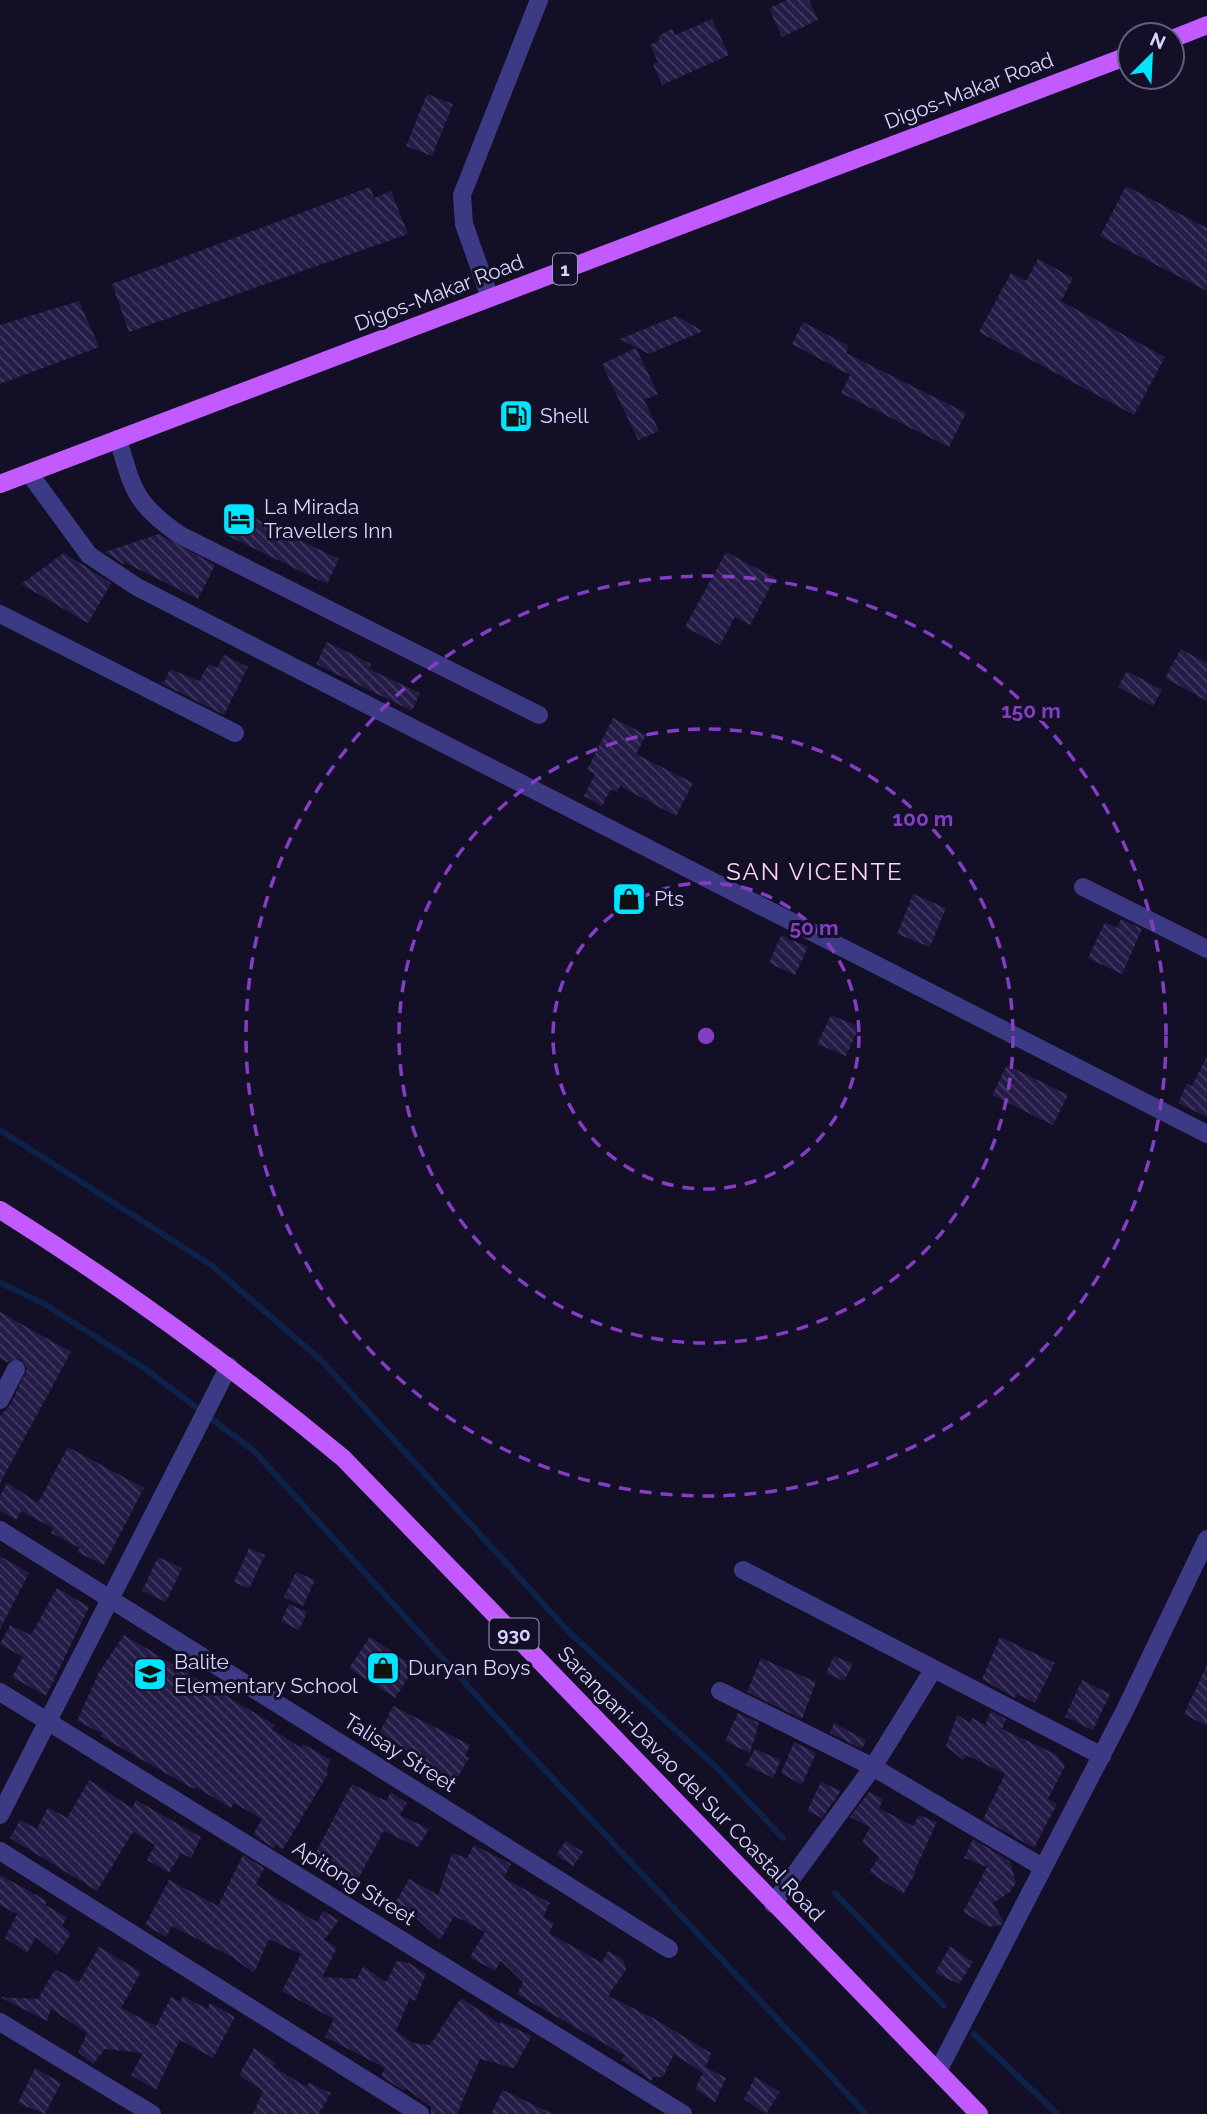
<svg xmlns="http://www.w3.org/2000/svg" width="1207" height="2114" font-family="Raleway,sans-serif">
<defs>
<pattern id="building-back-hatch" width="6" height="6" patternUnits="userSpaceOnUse" patternTransform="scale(1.75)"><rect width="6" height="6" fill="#241b47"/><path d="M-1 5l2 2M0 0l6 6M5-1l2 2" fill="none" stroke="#433b63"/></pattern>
</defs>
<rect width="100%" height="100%" fill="#130f26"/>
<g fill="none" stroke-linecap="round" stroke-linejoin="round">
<!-- stream -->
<g stroke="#0c2248" stroke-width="6">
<polyline points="0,1130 211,1265 321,1360 570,1633 716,1767 783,1838"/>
<polyline points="0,1283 43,1303 144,1368 254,1451 516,1739 866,2114"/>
<polyline points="835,1893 944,2006"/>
<polyline points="974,2034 1057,2114"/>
</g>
</g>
<!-- building -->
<g fill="url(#building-back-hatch)">
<polygon points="788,0 809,0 818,20 782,37 769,8"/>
<polygon points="712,19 729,55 662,85 653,64 658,62 650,45 660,40 658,36 672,29 675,35"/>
<polygon points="427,94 453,104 432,156 406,146"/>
<polygon points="1126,186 1207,228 1207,291 1100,236"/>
<polygon points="370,187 374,198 391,191 408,234 129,332 112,284"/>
<polygon points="1038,259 1073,278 1061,301 1165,357 1134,415 979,332 1011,273 1026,281"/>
<polygon points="79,301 99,347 0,384 0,325"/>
<polygon points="676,316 703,331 649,354 620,339"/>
<polygon points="803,322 849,346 846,353 966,413 949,447 841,393 850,375 792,344"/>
<polygon points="636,348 658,394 644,400 659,431 638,440 602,364"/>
<polygon points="236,509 339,559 327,584 224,534"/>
<polygon points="159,534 215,565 198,599 124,562 123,564 105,552"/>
<polygon points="726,552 775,578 750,625 735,617 720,645 685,627"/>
<polygon points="64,553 111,583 88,623 21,584"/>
<polygon points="327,642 371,664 369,669 420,693 412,711 316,664"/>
<polygon points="1181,649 1207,663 1207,701 1165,678"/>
<polygon points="224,655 248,667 224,715 159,682 165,681 170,669 199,681 209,664 217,668"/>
<polygon points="1127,671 1162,690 1153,706 1118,687"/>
<polygon points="613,718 646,735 636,754 693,783 676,816 620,786 617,792 611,789 602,806 584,796 595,774 587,770"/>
<polygon points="913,894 946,908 930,947 897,934"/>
<polygon points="1121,919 1142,929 1122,974 1088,958 1105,922 1117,928"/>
<polygon points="781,935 808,947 795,975 769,963"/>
<polygon points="831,1015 859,1027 846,1056 817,1044"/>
<polygon points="1207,1056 1207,1117 1178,1103 1187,1084 1192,1086"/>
<polygon points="1007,1065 1068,1095 1053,1125 992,1095"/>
<polygon points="0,1312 71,1352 0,1483 0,1416 10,1405 27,1369 21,1359 7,1362 0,1358"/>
<polygon points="68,1447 144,1488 104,1565 77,1552 80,1548 51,1533 53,1528 21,1511 16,1520 0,1511 0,1496 7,1483 38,1503"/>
<polygon points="249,1548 265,1555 249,1589 234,1582"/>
<polygon points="0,1556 29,1573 0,1629"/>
<polygon points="158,1557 182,1568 166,1602 142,1591"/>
<polygon points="296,1572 315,1580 303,1606 284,1597"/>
<polygon points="57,1588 89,1607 46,1696 12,1677 23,1657 0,1644 10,1625 31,1635"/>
<polygon points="289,1604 307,1612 299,1630 281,1621"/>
<polygon points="124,1635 275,1725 272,1729 301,1748 303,1744 331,1760 326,1770 329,1772 283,1849 275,1845 274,1848 253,1835 262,1819 234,1803 231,1808 196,1787 194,1789 100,1736 102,1733 77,1721 99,1672"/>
<polygon points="370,1637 415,1667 395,1698 349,1668"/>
<polygon points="1000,1637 1055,1663 1035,1703 1017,1694 1015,1698 982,1679"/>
<polygon points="834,1656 853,1664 844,1681 826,1673"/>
<polygon points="761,1658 816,1682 802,1719 747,1692"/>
<polygon points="1207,1665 1207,1726 1184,1714"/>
<polygon points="1082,1680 1110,1694 1093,1730 1065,1717"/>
<polygon points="393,1706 470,1745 465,1756 469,1758 454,1783 450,1778 445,1790 421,1775 427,1765 380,1732"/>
<polygon points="991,1711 1006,1719 1002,1729 1057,1755 1065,1766 1048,1799 1057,1804 1034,1848 983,1819 1005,1774 966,1755 963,1760 946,1746 957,1715 970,1723 972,1718 985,1725"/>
<polygon points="738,1713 759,1723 750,1753 725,1741"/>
<polygon points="834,1723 866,1740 862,1749 830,1733"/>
<polygon points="794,1742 816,1753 802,1785 781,1773"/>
<polygon points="755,1749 781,1760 773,1778 746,1765"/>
<polygon points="89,1780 132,1808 136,1800 201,1837 191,1858 181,1853 169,1873 147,1860 155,1845 133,1832 97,1891 10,1838 20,1820 37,1829 48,1807 67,1818"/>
<polygon points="821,1782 841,1791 822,1818 807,1811"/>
<polygon points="352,1784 386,1801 391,1792 407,1803 400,1815 429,1829 418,1847 384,1831 350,1894 334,1881 339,1871 314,1856"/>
<polygon points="869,1792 883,1799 879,1808 913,1826 919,1815 937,1822 914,1872 916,1873 903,1894 869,1872 879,1857 862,1842 870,1827 850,1817"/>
<polygon points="973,1839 1010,1861 1016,1883 1010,1892 993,1903 1003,1921 1001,1925 988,1927 963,1912 987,1867 964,1858"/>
<polygon points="566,1841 583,1852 573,1866 556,1855"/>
<polygon points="474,1845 511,1864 504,1878 550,1903 543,1917 554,1923 549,1933 602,1963 608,1951 623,1959 626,1970 608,1996 653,2018 711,2053 706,2067 726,2078 715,2102 695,2089 703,2073 674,2054 663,2077 653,2077 651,2081 622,2060 624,2055 517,1994 523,1982 501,1961 495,1971 470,1957 485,1932 454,1916 440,1940 417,1919 394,1905 409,1879 438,1895 452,1853 467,1858"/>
<polygon points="243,1855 264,1868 256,1884 271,1895 317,1922 323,1911 339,1920 324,1940 337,1948 322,1977 357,1979 363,1966 386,1982 397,1961 409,1963 426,1974 415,2001 410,1998 396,2031 413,2043 430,2045 461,1998 500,2024 501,2022 532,2036 514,2068 480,2059 457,2114 431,2114 431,2107 405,2088 404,2091 381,2076 385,2068 325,2037 334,2019 282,1991 301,1954 269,1939 254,1973 232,1957 172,1926 166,1937 145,1925 169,1880 218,1906"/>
<polygon points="0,1875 47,1901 45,1905 67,1917 62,1926 71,1933 57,1955 36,1937 27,1953 5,1938 17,1914 0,1905"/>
<polygon points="950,1946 973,1962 959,1984 935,1973"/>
<polygon points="99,1947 141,1972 121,2008 156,2026 171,1997 180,2002 183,1996 207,2009 210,2003 235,2017 213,2058 180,2040 156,2090 131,2075 143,2053 105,2049 93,2064 78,2052 87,2033 51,2009 47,2021 0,1997 38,1999 55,1969 79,1982"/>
<polygon points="254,2048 276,2063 274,2067 306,2087 309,2083 331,2093 319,2114 253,2114 263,2091 239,2075"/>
<polygon points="35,2068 61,2083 45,2114 18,2103"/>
<polygon points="755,2077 780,2092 766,2114 744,2099"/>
<polygon points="503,2090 553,2114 491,2114"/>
</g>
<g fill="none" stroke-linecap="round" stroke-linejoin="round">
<!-- minor -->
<g stroke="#3d3a85" stroke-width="18">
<polyline points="490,298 464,224 462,195 539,0"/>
<path d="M118,439C133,490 135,504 180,535L539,715"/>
<polyline points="29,473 89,555 137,587 1207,1134"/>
<polyline points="0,614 235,733"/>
<polyline points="1083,887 1207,949"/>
<polyline points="0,1400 16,1369"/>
<polyline points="0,1530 669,1949"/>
<polyline points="743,1570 1102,1756"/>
<polyline points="720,1691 873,1767 1042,1867"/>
<polyline points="0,1692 683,2114"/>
<polyline points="0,1851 420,2114"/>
<polyline points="773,1904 873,1767 933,1670"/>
<polyline points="0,2022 152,2114"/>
<polyline points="938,2071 1125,1710 1207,1539"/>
</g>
<!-- tertiary -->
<polyline stroke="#3d3a85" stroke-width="18" points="0,1815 229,1366"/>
<!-- primary -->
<g stroke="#c25bff" stroke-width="18">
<polyline points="1172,39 1207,25"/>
<polyline points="0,484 1130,55"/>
<path d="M0,1210C120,1285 234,1368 343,1458L979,2114"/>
</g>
</g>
<!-- distance rings -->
<g fill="none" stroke="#843dc5" stroke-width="3.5" stroke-dasharray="12 9">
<circle cx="706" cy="1036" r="153"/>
<circle cx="706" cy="1036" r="307"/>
<circle cx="706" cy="1036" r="460"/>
</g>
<!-- icons -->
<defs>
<g id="fuel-square" transform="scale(1.75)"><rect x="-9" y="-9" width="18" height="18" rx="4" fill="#00e5ff" stroke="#130f26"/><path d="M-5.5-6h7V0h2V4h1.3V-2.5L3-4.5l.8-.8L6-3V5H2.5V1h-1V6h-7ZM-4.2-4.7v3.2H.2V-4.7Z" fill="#111"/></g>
<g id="hotel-square" transform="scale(1.75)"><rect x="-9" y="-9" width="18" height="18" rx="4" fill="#00e5ff" stroke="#130f26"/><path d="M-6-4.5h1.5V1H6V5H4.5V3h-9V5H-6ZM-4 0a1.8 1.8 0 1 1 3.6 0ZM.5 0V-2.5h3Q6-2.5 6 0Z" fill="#111"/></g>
<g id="shop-square" transform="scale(1.75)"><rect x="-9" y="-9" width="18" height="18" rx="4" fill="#00e5ff" stroke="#130f26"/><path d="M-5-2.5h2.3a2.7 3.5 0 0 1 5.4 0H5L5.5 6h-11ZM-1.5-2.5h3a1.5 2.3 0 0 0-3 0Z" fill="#111"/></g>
<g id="school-square" transform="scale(1.75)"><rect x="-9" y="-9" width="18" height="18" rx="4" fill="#00e5ff" stroke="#130f26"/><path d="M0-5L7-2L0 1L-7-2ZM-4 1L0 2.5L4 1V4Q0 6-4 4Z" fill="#111"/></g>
</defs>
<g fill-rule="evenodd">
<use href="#fuel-square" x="516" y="416"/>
<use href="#hotel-square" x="239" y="519"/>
<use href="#shop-square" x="629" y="899"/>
<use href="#shop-square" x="383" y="1668"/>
<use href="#school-square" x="150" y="1674"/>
</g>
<g text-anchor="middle" stroke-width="6" stroke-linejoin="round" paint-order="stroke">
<!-- shield labels -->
<g fill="#130f26" stroke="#9e99be" stroke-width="2">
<rect x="553" y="253.5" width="24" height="31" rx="5"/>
<rect x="489.5" y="1618.5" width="49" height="31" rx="5"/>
</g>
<g font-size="19" font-weight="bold" fill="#d9d4ff">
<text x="565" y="276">1</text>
<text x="514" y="1641">930</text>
</g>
<!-- street labels -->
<g font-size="21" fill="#d9d4ff" stroke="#130f26">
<text transform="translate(969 91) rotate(-21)" y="7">Digos-Makar Road</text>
<text transform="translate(439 293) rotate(-21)" y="7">Digos-Makar Road</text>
<text transform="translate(400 1753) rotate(32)" y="7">Talisay Street</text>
<text transform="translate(691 1784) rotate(46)" y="7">Sarangani-Davao del Sur Coastal Road</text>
<text transform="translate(354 1883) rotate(32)" y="7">Apitong Street</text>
</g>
<!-- poi labels -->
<g font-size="21" fill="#d9d4ff" stroke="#130f26" text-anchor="start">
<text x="540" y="423">Shell</text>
<text x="264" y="514">La Mirada<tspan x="264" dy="24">Travellers Inn</tspan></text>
<text x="654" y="906">Pts</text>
<text x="174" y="1669">Balite<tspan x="174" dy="24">Elementary School</tspan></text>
<text x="408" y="1675">Duryan Boys</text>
</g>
<!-- quarter labels -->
<g font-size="24" letter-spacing="2" fill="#ffd6f0" stroke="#130f26">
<text x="815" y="880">SAN VICENTE</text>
</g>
</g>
<circle cx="706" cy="1036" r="10" fill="#843dc5" stroke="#130f26" stroke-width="3.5"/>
<g font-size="21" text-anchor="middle" font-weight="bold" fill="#843dc5" stroke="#130f26" stroke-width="6" stroke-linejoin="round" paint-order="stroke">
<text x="1031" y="718">150 m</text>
<text x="923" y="826">100 m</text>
<text x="814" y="935">50 m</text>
</g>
<!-- north arrow -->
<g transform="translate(1151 56) rotate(24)"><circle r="33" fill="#130f26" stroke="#625e7d" stroke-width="2"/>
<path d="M0-5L12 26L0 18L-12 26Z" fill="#00e5ff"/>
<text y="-10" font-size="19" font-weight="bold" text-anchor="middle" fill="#d9d4ff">N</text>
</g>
</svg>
